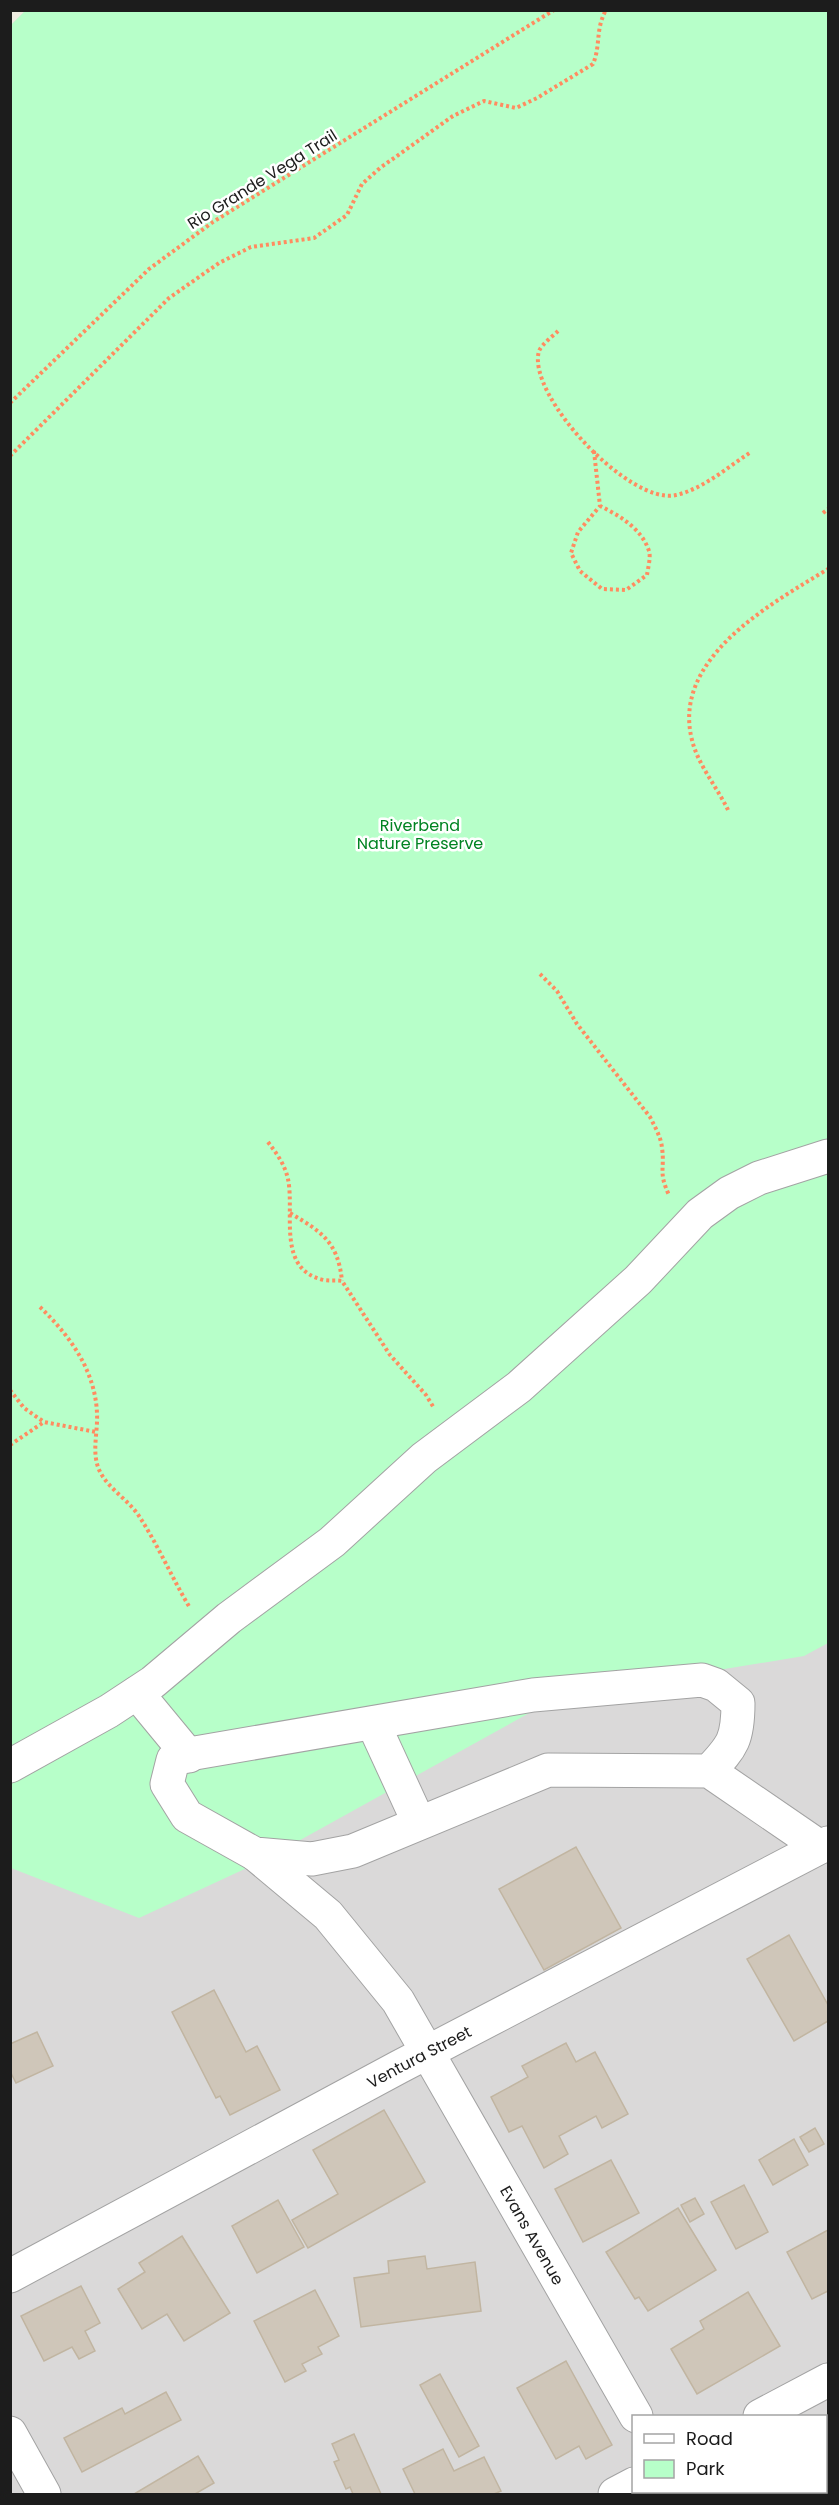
<svg xmlns="http://www.w3.org/2000/svg" width="839" height="2505" font-family="Poppins,sans-serif">
<rect width="100%" height="100%" fill="#eeece0"/>
<!-- residential -->
<path fill="#dad9d9" fill-rule="evenodd" d="M26,10L828,11V2494H11L10,26ZM634,2416H826V2492H634Z"/>
<!-- park -->
<polygon fill="#b7ffc9" points="26,10 828,11 828,1643 804,1656 560,1696 266,1859 139,1918 11,1868 10,26"/>
<!-- building -->
<g fill="#cfc6b9" stroke="#c1b5a1" stroke-width="1.5">
<polygon points="576,1847 621,1928 544,1970 499,1889"/>
<polygon points="789,1935 828,2005 828,2021 794,2041 747,1959"/>
<polygon points="214,1990 246,2052 257,2046 280,2090 230,2115 220,2096 216,2098 172,2012"/>
<polygon points="37,2032 53,2066 16,2083 10,2071 10,2044"/>
<polygon points="566,2043 576,2062 595,2052 628,2114 602,2128 596,2116 559,2136 568,2154 544,2168 522,2126 509,2132 491,2097 528,2077 522,2066"/>
<polygon points="384,2110 425,2182 308,2248 292,2220 338,2194 313,2150"/>
<polygon points="815,2128 824,2144 809,2152 800,2137"/>
<polygon points="794,2139 808,2165 773,2185 759,2160"/>
<polygon points="611,2160 639,2213 583,2242 555,2189"/>
<polygon points="744,2185 768,2232 736,2249 711,2202"/>
<polygon points="695,2198 704,2214 690,2222 681,2205"/>
<polygon points="278,2200 304,2247 257,2273 232,2226"/>
<polygon points="678,2208 716,2270 648,2311 639,2297 635,2299 606,2252"/>
<polygon points="828,2230 828,2291 812,2299 787,2252"/>
<polygon points="182,2236 230,2313 184,2341 167,2314 142,2329 118,2289 145,2272 139,2263"/>
<polygon points="425,2256 427,2269 475,2262 481,2311 361,2327 354,2278 389,2273 388,2261"/>
<polygon points="81,2286 100,2323 85,2331 95,2351 79,2359 72,2347 44,2361 21,2316"/>
<polygon points="315,2290 339,2336 318,2347 322,2354 302,2364 306,2371 285,2382 254,2321"/>
<polygon points="748,2292 780,2346 697,2394 671,2349 704,2329 700,2321"/>
<polygon points="566,2361 612,2445 586,2459 579,2446 556,2459 517,2388"/>
<polygon points="440,2374 479,2446 459,2457 420,2385"/>
<polygon points="166,2392 181,2420 82,2472 64,2438 122,2408 125,2414"/>
<polygon points="354,2434 381,2494 353,2494 350,2487 346,2489 334,2462 339,2460 332,2444"/>
<polygon points="443,2449 454,2471 484,2457 501,2491 494,2494 415,2494 403,2469"/>
<polygon points="198,2456 214,2483 195,2494 134,2494"/>
</g>
<g fill="none" stroke-linecap="round" stroke-linejoin="round">
<!-- minor casing -->
<g stroke="#a3a3a3" stroke-width="35">
<g id="minor">
<polyline points="137,1693 189,1756"/>
<polyline points="373,1723 419,1823"/>
<polyline points="10,1766 109,1711 153,1682 229,1618 332,1542 424,1458 519,1387 638,1280 700,1214 729,1193 759,1178 828,1156"/>
<path d="M709,1771C733,1746 738,1739 738,1703L716,1685L702,1680L533,1695L195,1753L173,1760L167,1784L187,1816L255,1854L312,1859L353,1851L548,1770L709,1771L820,1847"/>
<path id="s1" d="M255,1854L328,1915L398,2001L636,2416"/>
<path id="s2" d="M10,2276L399,2067L828,1843"/>
<polyline points="760,2416 828,2380"/>
<polyline points="10,2433 44,2494"/>
<polyline points="678,2492 680,2494"/>
<polyline points="615,2494 634,2484"/>
</g>
</g>
<!-- path -->
<g stroke="#ff8c60" stroke-width="4" stroke-dasharray="3 3" stroke-linecap="butt">
<path d="M558,331C552,337 542,344 539,351C526,395 630,506 676,495C703,489 728,467 751,452"/>
<polyline points="10,403 149,269 213,222 554,10"/>
<path d="M594,451L600,506L578,532L571,553L580,571L602,589L626,590L647,575C648,568 651,557 649,551C642,529 619,515 600,506"/>
<path d="M10,456L169,298L219,263L251,247L314,238L347,215L362,184L380,168L453,116L484,101L516,108L537,98L593,64C601,45 595,30 606,10"/>
<polyline points="823,513 828,509"/>
<path d="M728,810C717,787 698,765 692,740C671,658 771,604 828,569"/>
<path d="M540,974L557,991L577,1024L650,1117C655,1127 661,1137 662,1148C665,1169 658,1172 669,1195"/>
<path d="M268,1142C277,1154 285,1165 288,1179C295,1213 276,1270 324,1280C330,1281 336,1280 342,1281L390,1355L426,1395L434,1408"/>
<path d="M290,1213C322,1232 338,1242 342,1281"/>
<path d="M40,1307C70,1336 95,1370 97,1413C98,1431 92,1450 98,1467C105,1487 128,1499 139,1516C158,1545 172,1578 190,1608"/>
<polyline points="10,1390 24,1408 44,1422"/>
<polyline points="10,1445 44,1422 96,1432"/>
</g>
<!-- minor -->
<use href="#minor" stroke="#fff" stroke-width="33"/>
</g>
<g text-anchor="middle" stroke-width="5" stroke-linejoin="round" paint-order="stroke">
<!-- street labels -->
<g font-size="16" fill="#1c1c1c" stroke="#fff">
<text transform="translate(262 179) rotate(-32)" y="6">Rio Grande Vega Trail</text>
<text dy="6" stroke="none"><textPath href="#s2" startOffset="464">Ventura Street</textPath></text>
<text dy="6" stroke="none"><textPath href="#s1" startOffset="476">Evans Avenue</textPath></text>
</g>
<!-- park labels -->
<g font-size="16" fill="#018322" stroke="#fff">
<text x="420" y="831">Riverbend<tspan x="420" dy="18">Nature Preserve</tspan></text>
</g>
</g>
<!-- border -->
<rect width="839" height="2505" fill="none" stroke="#1c1c1c" stroke-width="24"/>
<!-- legend -->
<rect x="632" y="2415" width="195" height="78" fill="#ffffff" stroke="#a4a4a4" stroke-width="1.5"/>
<rect x="644" y="2434" width="30" height="9" fill="#ffffff" stroke="#a4a4a4" stroke-width="1.5"/>
<text x="686" y="2445" font-size="18" fill="#1c1c1c">Road</text>
<rect x="644" y="2460" width="30" height="18" fill="#b7ffc9" stroke="#a4a4a4" stroke-width="1.5"/>
<text x="686" y="2475" font-size="18" fill="#1c1c1c">Park</text>
</svg>
